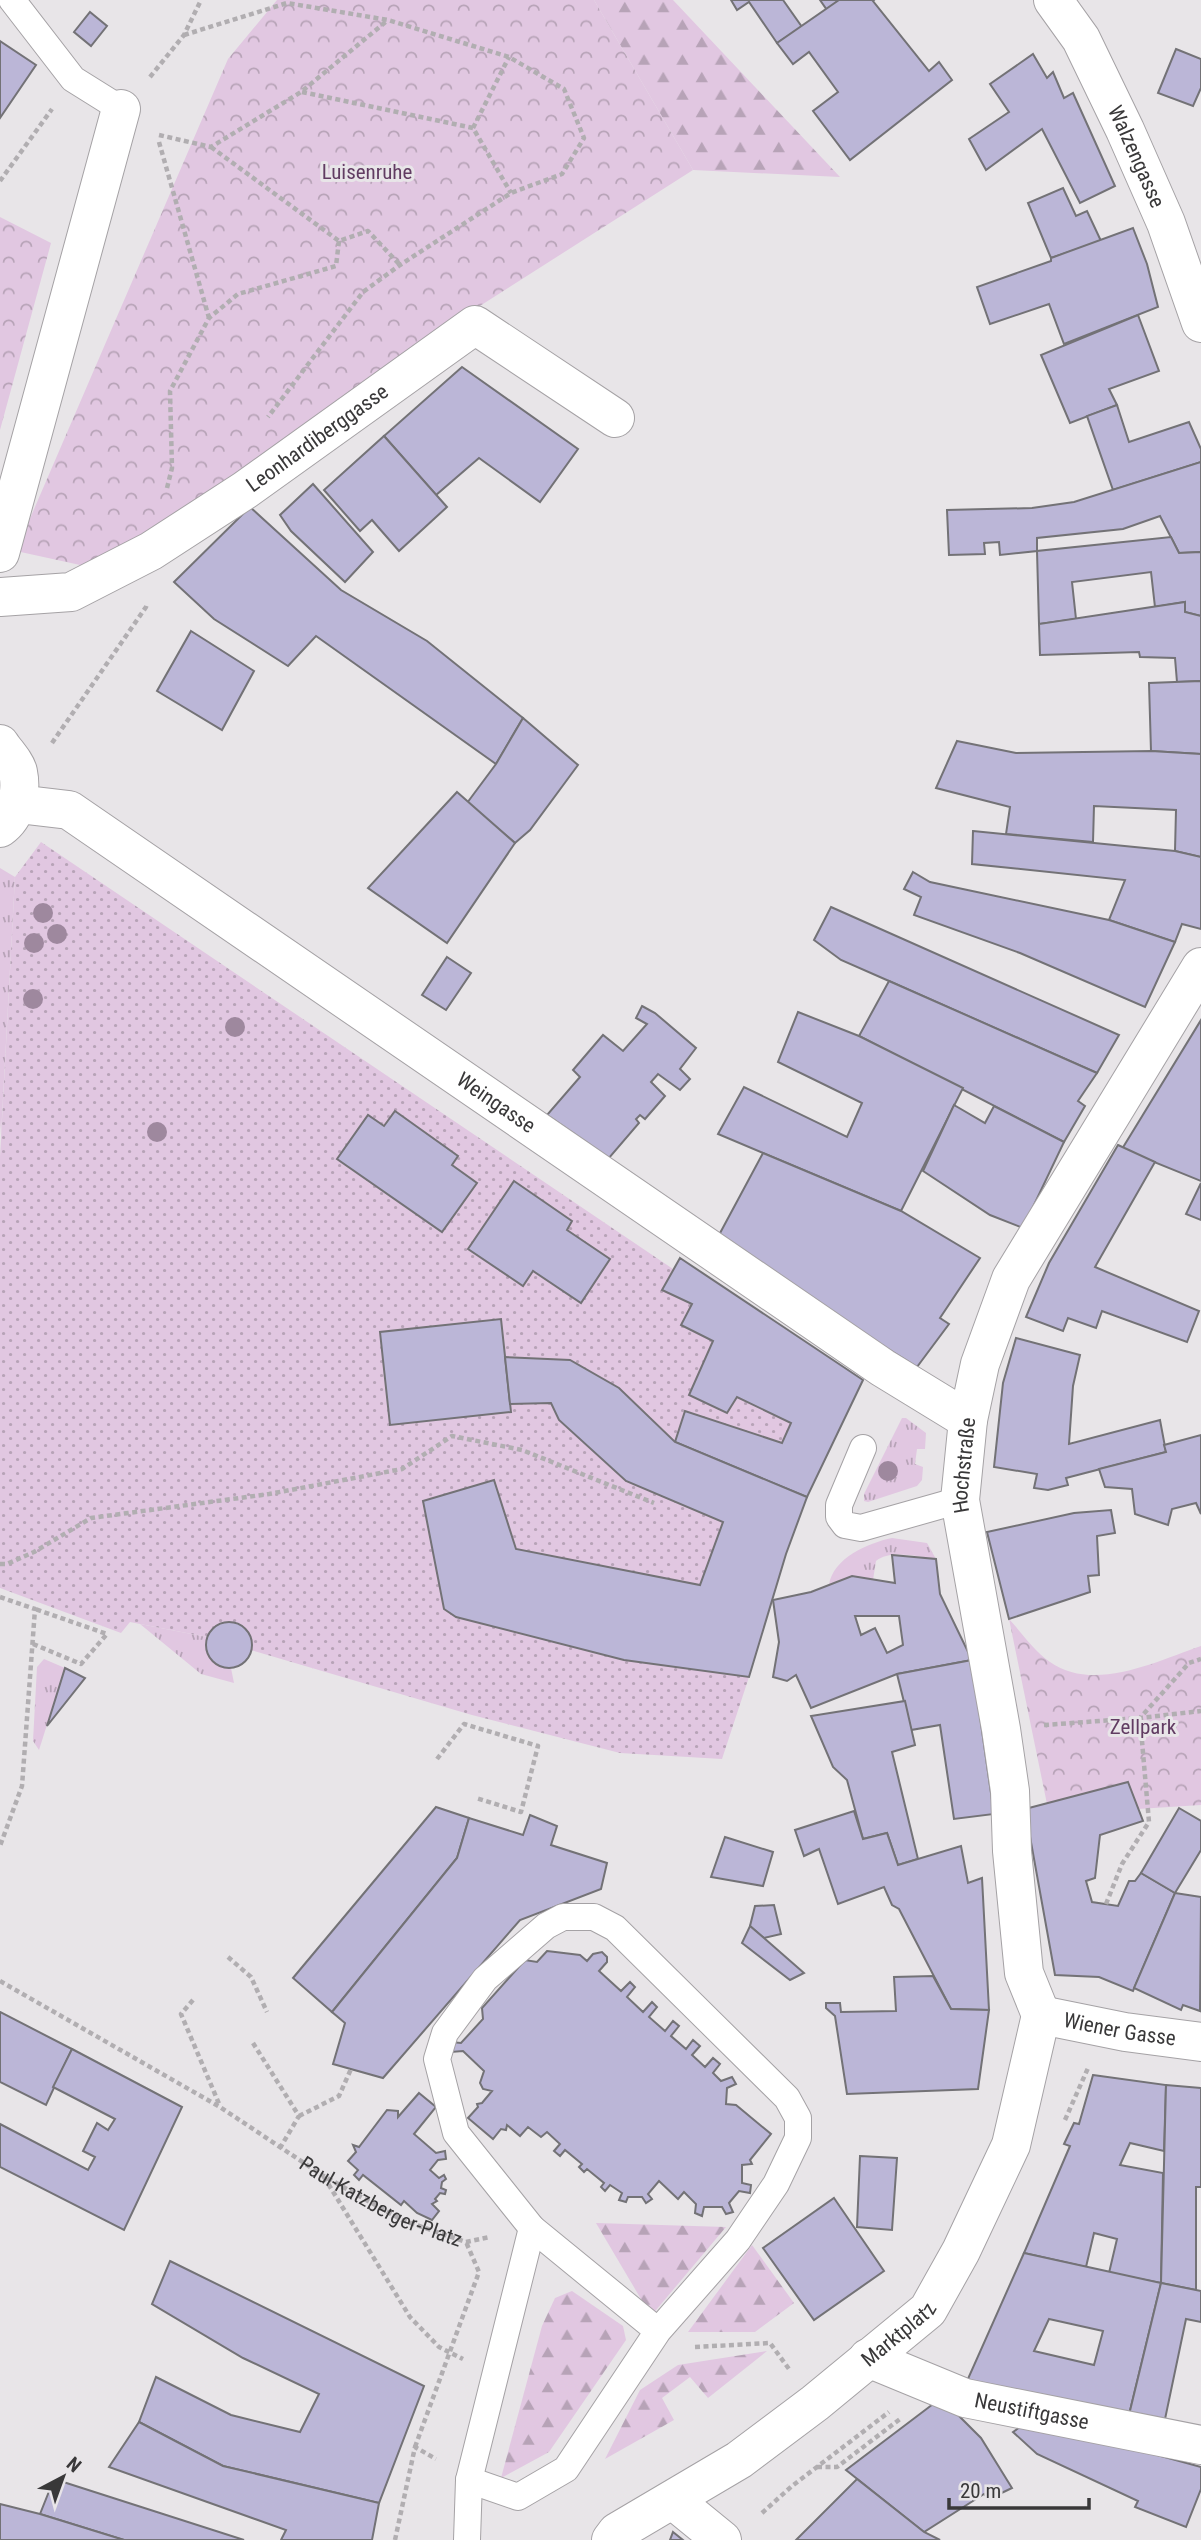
<svg xmlns="http://www.w3.org/2000/svg" width="1201" height="2540" font-family="'Roboto Condensed',sans-serif">
<defs>
<pattern id="grass-tufts" width="24" height="20" patternUnits="userSpaceOnUse" patternTransform="scale(1.75)"><rect width="24" height="20" fill="#e1c7e1"/><path d="M3 7l-1-3M5 7V3M7 7l1-3M15 17l-1-3M17 17v-4M19 17l1-3" fill="none" stroke="#b7a3b7"/></pattern>
<pattern id="forest-firs" width="22" height="20" patternUnits="userSpaceOnUse" patternTransform="scale(1.75)"><rect width="22" height="20" fill="#e1c7e1"/><path d="M5 1l3.5 6h-7zM16 11l3.5 6h-7z" fill="#b7a3b7"/></pattern>
<pattern id="park-crowns" width="20" height="18" patternUnits="userSpaceOnUse" patternTransform="scale(1.75)"><rect width="20" height="18" fill="#e1c7e1"/><path d="M2 6a3 3 0 1 1 6 0M12 15a3 3 0 1 1 6 0" fill="none" stroke="#b7a3b7"/></pattern>
<pattern id="garden-dots" width="8" height="8" patternUnits="userSpaceOnUse" patternTransform="scale(1.75)"><rect width="8" height="8" fill="#e1c7e1"/><path d="M2 2h.1M6 6h.1" fill="none" stroke="#b7a3b7" stroke-width="1.8" stroke-linecap="round"/></pattern>
</defs>
<rect width="100%" height="100%" fill="#e8e5e8"/>
<!-- grass -->
<g fill="url(#grass-tufts)">
<polygon points="0,868 15,877 1,1135 0,1120"/>
<polygon points="902,1418 906,1418 926,1433 925,1449 917,1449 915,1464 923,1467 922,1480 917,1486 868,1502 864,1501 864,1494"/>
<path d="M892,1538L927,1543L936,1559C919,1557 890,1549 876,1561L873,1580L829,1585C833,1558 868,1543 892,1538Z"/>
<polygon points="140,1624 207,1637 207,1653 216,1665 231,1668 234,1683 201,1674"/>
<polygon points="44,1659 65,1668 39,1750 33,1741 37,1667"/>
</g>
<!-- forest -->
<g fill="url(#forest-firs)">
<polygon points="594,0 673,0 840,177 693,170"/>
<polygon points="596,2223 726,2227 651,2316"/>
<polygon points="752,2245 794,2303 755,2332 688,2332"/>
<polygon points="572,2291 623,2326 626,2340 549,2452 501,2478 542,2326 555,2298"/>
<polygon points="767,2351 708,2398 690,2377 662,2398 674,2420 605,2459 640,2390 678,2365"/>
</g>
<!-- park -->
<g fill="url(#park-crowns)">
<polygon points="277,0 594,0 693,170 472,311 103,570 16,551 228,59"/>
<polygon points="0,217 51,243 0,430"/>
<path d="M1009,1619C1022,1633 1034,1651 1050,1662C1094,1693 1157,1661 1201,1646V1805L1138,1809L1047,1804Z"/>
</g>
<!-- garden -->
<path fill="url(#garden-dots)" d="M41,842L673,1269L662,1290L692,1304L681,1325L713,1341L689,1395L726,1413L737,1397L791,1423L782,1443L685,1412L675,1442L619,1388L570,1360L505,1357L500,1319L380,1332L390,1425L510,1412V1404L551,1403L559,1420L626,1481L723,1522L700,1585L516,1549L494,1480L423,1501L444,1609L456,1617L624,1660L749,1677L722,1759L620,1753L472,1715L251,1650C251,1629 236,1619 217,1625L207,1637L130,1622L121,1633L0,1588V1157L15,877Z"/>
<!-- building -->
<g fill="#bbb6d7" stroke="#737276" stroke-width="2" fill-rule="evenodd">
<polygon points="731,0 783,0 802,27 777,43 749,2 737,10"/>
<polygon points="820,0 839,0 827,10"/>
<polygon points="839,0 874,0 873,1 929,71 939,62 952,80 850,160 813,111 838,92 809,52 793,64 777,43"/>
<polygon points="90,12 107,26 91,46 74,32"/>
<polygon points="0,41 36,65 0,118"/>
<polygon points="1176,49 1201,59 1201,88 1193,106 1158,93"/>
<polygon points="1033,54 1047,78 1053,72 1064,98 1073,93 1115,186 1080,203 1042,129 986,170 969,139 1009,112 990,84"/>
<polygon points="1063,188 1076,216 1087,211 1101,241 1051,258 1028,203"/>
<polygon points="1133,228 1147,264 1158,307 1064,344 1049,304 990,324 977,287 1051,261 1051,258"/>
<polygon points="1138,315 1159,371 1109,389 1117,405 1070,423 1041,355"/>
<polygon points="462,367 578,449 540,502 479,458 436,495 384,436"/>
<polygon points="1117,405 1129,442 1189,422 1201,449 1201,462 1113,490 1087,416"/>
<polygon points="384,436 447,507 399,551 372,520 360,531 324,490"/>
<polygon points="1201,462 1201,552 1179,553 1160,516 1123,529 1037,538 1037,551 1000,555 999,542 984,543 985,554 949,555 947,510 1032,508 1074,502"/>
<polygon points="313,484 373,552 345,582 291,531 280,515"/>
<polygon points="250,507 341,590 427,641 523,718 496,764 316,636 288,666 214,619 174,582"/>
<polygon points="1171,537 1179,553 1201,552 1201,616 1185,612 1185,602 1155,607 1151,572 1072,582 1076,619 1039,624 1037,551"/>
<polygon points="1185,602 1185,612 1201,616 1201,681 1177,682 1175,658 1140,657 1139,652 1040,655 1039,624"/>
<polygon points="191,631 254,671 222,730 157,691"/>
<polygon points="1201,681 1201,754 1151,751 1149,683"/>
<polygon points="523,718 578,765 530,830 515,843 467,803 496,764"/>
<polygon points="957,741 1016,753 1151,751 1201,754 1201,857 1175,851 1176,810 1094,806 1093,842 1006,834 1010,807 936,788"/>
<polygon points="457,792 515,843 447,943 368,888"/>
<polygon points="973,831 1175,851 1201,857 1201,929 1182,924 1175,942 1109,920 1125,880 972,864"/>
<polygon points="913,872 930,882 1109,920 1175,942 1145,1007 1020,953 914,915 921,897 904,889"/>
<polygon points="831,907 1119,1035 1097,1073 889,981 841,960 814,940"/>
<polygon points="447,957 471,973 446,1010 422,995"/>
<polygon points="889,981 1097,1073 1078,1101 1085,1106 1064,1142 859,1036"/>
<polygon points="642,1006 655,1013 696,1048 680,1069 690,1079 680,1090 658,1074 651,1082 665,1096 645,1119 640,1115 636,1119 639,1123 609,1158 547,1115 580,1077 573,1070 603,1035 623,1051 647,1024 636,1018"/>
<polygon points="798,1012 859,1036 963,1088 901,1211 718,1134 744,1087 847,1137 862,1103 778,1062"/>
<polygon points="1201,1020 1201,1181 1122,1149"/>
<polygon points="954,1105 985,1123 994,1106 1064,1142 1023,1228 990,1215 923,1171"/>
<polygon points="395,1111 458,1156 452,1165 477,1183 442,1232 337,1159 368,1115 384,1126"/>
<polygon points="1118,1145 1155,1162 1095,1267 1199,1311 1187,1342 1102,1311 1096,1328 1068,1318 1063,1331 1026,1317 1049,1263"/>
<polygon points="763,1153 901,1211 980,1258 940,1318 949,1324 917,1367 800,1294 719,1235"/>
<polygon points="514,1181 572,1221 567,1230 610,1259 581,1303 533,1271 523,1286 468,1249"/>
<polygon points="1201,1183 1201,1220 1186,1214"/>
<polygon points="680,1258 863,1380 807,1497 675,1442 685,1411 782,1443 791,1423 737,1397 727,1413 689,1395 713,1341 681,1325 692,1304 662,1290"/>
<polygon points="501,1319 511,1412 390,1425 380,1332"/>
<polygon points="1016,1338 1080,1355 1073,1386 1069,1444 1160,1420 1166,1452 1066,1478 1068,1485 1048,1490 1034,1488 1037,1474 994,1467 1003,1383"/>
<polygon points="505,1357 570,1360 619,1388 675,1442 807,1497 786,1554 749,1677 624,1660 456,1617 444,1609 423,1501 494,1480 516,1549 700,1585 723,1522 626,1481 559,1420 551,1403 510,1404"/>
<polygon points="1201,1435 1201,1514 1196,1503 1172,1509 1168,1525 1135,1514 1132,1489 1105,1487 1099,1469 1166,1452 1164,1445"/>
<polygon points="1111,1510 1115,1533 1097,1536 1099,1575 1088,1576 1090,1592 1009,1619 987,1532 1074,1513"/>
<path d="M892,1555L936,1559L940,1594L972,1660L897,1674L811,1708L796,1675L787,1681L773,1677L779,1642L773,1600L811,1592L852,1576L895,1583ZM855,1616H899L903,1645L887,1653L875,1628L861,1635Z"/>
<circle cx="229" cy="1645" r="23"/>
<polygon points="972,1660 994,1814 954,1819 940,1725 911,1730 897,1674"/>
<polygon points="65,1668 85,1678 47,1726"/>
<polygon points="905,1701 915,1745 892,1752 918,1859 898,1865 887,1833 863,1839 847,1780 833,1767 811,1716"/>
<polygon points="1128,1782 1143,1821 1100,1835 1095,1878 1086,1881 1092,1902 1118,1906 1129,1881 1135,1881 1141,1873 1175,1893 1133,1991 1099,1977 1055,1975 1025,1809"/>
<polygon points="436,1807 469,1818 457,1858 332,2012 293,1978"/>
<polygon points="1179,1808 1201,1821 1201,1850 1175,1893 1141,1873"/>
<polygon points="854,1811 863,1839 887,1833 898,1865 961,1846 968,1883 982,1878 989,2010 951,2009 899,1909 892,1905 884,1887 838,1904 819,1849 804,1856 795,1830"/>
<polygon points="530,1815 557,1826 551,1845 607,1863 601,1889 520,1920 383,2078 333,2064 345,2023 332,2012 457,1858 469,1818 523,1835"/>
<polygon points="725,1837 773,1852 763,1886 711,1877"/>
<polygon points="1175,1893 1201,1897 1200,2011 1183,2005 1181,2010 1134,1988"/>
<polygon points="774,1905 781,1934 764,1938 750,1926 755,1906"/>
<polygon points="750,1926 764,1938 804,1973 790,1980 742,1943"/>
<polygon points="547,1951 580,1955 587,1961 593,1954 602,1952 607,1957 607,1962 599,1971 621,1991 630,1982 635,1987 627,1997 643,2012 652,2002 657,2007 649,2017 665,2031 673,2021 679,2026 671,2036 686,2049 693,2040 700,2046 692,2055 705,2067 713,2058 720,2064 713,2073 721,2081 732,2077 736,2084 727,2088 726,2104 736,2105 771,2134 750,2160 752,2164 742,2165 742,2183 751,2185 750,2193 739,2191 729,2203 733,2212 726,2214 722,2207 704,2207 702,2216 695,2213 696,2204 684,2192 678,2199 659,2181 648,2194 652,2199 646,2203 642,2197 628,2197 626,2202 619,2200 622,2193 610,2185 605,2191 601,2187 604,2183 587,2169 584,2172 579,2167 582,2164 565,2150 560,2156 554,2151 560,2144 547,2132 541,2137 528,2127 520,2136 507,2125 506,2130 501,2129 493,2139 468,2118 478,2107 477,2104 482,2103 492,2091 483,2089 480,2083 484,2071 463,2051 451,2052 451,2042 461,2043 483,2019 482,2008 525,1960 537,1962"/>
<polygon points="933,1976 951,2009 989,2010 978,2089 847,2094 835,2016 826,2008 826,2003 840,2003 841,2012 896,2011 894,1977"/>
<polygon points="0,2012 72,2049 46,2105 0,2082"/>
<polygon points="72,2049 182,2107 124,2230 0,2167 0,2124 88,2170 95,2157 83,2151 97,2123 108,2130 115,2119 53,2087"/>
<polygon points="1093,2075 1166,2085 1164,2151 1130,2143 1120,2165 1163,2173 1161,2283 1109,2273 1117,2239 1094,2233 1086,2267 1024,2253 1070,2146 1064,2144 1074,2123 1079,2124"/>
<polygon points="1166,2085 1201,2088 1201,2187 1196,2187 1196,2290 1161,2283"/>
<polygon points="419,2093 436,2107 414,2134 436,2153 445,2151 446,2159 438,2160 430,2170 439,2178 444,2175 446,2179 442,2182 441,2188 446,2190 445,2194 440,2193 435,2199 437,2201 432,2204 439,2211 432,2220 417,2213 404,2201 401,2205 363,2175 359,2180 354,2175 358,2170 348,2161 356,2152 353,2145 359,2147 387,2110 398,2111 398,2117"/>
<polygon points="860,2156 897,2158 892,2230 857,2227"/>
<polygon points="834,2198 884,2271 814,2320 763,2248"/>
<path d="M1024,2253L1161,2283L1128,2419L967,2381ZM1049,2319L1103,2331L1094,2365L1034,2351Z"/>
<polygon points="170,2261 424,2386 379,2503 223,2466 139,2422 156,2377 231,2415 300,2432 319,2394 243,2358 152,2304"/>
<polygon points="1161,2283 1201,2291 1201,2322 1186,2319 1164,2424 1128,2419"/>
<polygon points="941,2398 981,2438 1012,2488 989,2499 984,2494 924,2532 846,2470"/>
<polygon points="1030,2420 1201,2467 1201,2489 1186,2527 1135,2507 1138,2501 1037,2454 1013,2432"/>
<polygon points="139,2422 223,2466 379,2503 372,2540 281,2540 286,2530 109,2467"/>
<polygon points="54,2479 244,2540 124,2540 40,2514"/>
<polygon points="857,2479 924,2532 940,2540 796,2540"/>
<polygon points="0,2504 40,2514 124,2540 0,2540"/>
<polygon points="673,2532 683,2540 670,2540"/>
</g>
<g fill="none" stroke-linecap="round" stroke-linejoin="round">
<!-- lane casing -->
<g stroke="#a5a2a5" stroke-width="28">
<g id="lane">
<polyline points="12,0 73,79 121,109"/>
<polyline points="863,1448 839,1505 839,1517 845,1525 861,1528 960,1500"/>
<polyline points="469,2480 518,2497 566,2469 658,2331 738,2240 776,2184 798,2138 798,2118 787,2098 615,1928 594,1917 563,1917 546,1926 485,1979 445,2033 437,2059 456,2133 532,2228 658,2331"/>
<polyline points="467,2540 469,2480 532,2228"/>
</g>
</g>
<!-- street casing -->
<g stroke="#a5a2a5" stroke-width="40">
<g id="street">
<polyline points="0,553 121,109"/>
<path id="s2" d="M0,597L71,592L151,551L245,490L475,325L615,418"/>
<path d="M0,744C5,752 16,763 18,772C22,791 17,816 0,828"/>
<path id="s3" d="M18,804L69,810L883,1368L968,1420"/>
<path id="s4" d="M868,2358L965,2398L1201,2445"/>
<polyline points="673,2500 722,2540"/>
</g>
</g>
<!-- secondary casing -->
<g stroke="#a5a2a5" stroke-width="40">
<g id="secondary">
<path id="s5" d="M1053,0L1081,39L1125,130L1166,223L1201,323"/>
<path id="s6" d="M1041,2015L1024,1973L1012,1851L1010,1791L1001,1729L960,1500L968,1420L980,1364L1011,1279L1201,967"/>
<path id="s7" d="M1041,2015L1125,2032L1201,2042"/>
<path id="s8" d="M611,2540L617,2532L739,2460L815,2403L928,2310L961,2251L1011,2145L1041,2015"/>
</g>
</g>
<!-- path -->
<g stroke="#b1aeb1" stroke-width="4.5" stroke-dasharray="5 3.5" stroke-linecap="butt">
<polyline points="184,35 287,3 388,20 509,57 564,89 584,138 562,174 511,193 400,265 363,292 268,417"/>
<polyline points="150,77 184,35 201,0"/>
<polyline points="302,92 473,128 511,193"/>
<polyline points="473,128 509,57"/>
<polyline points="159,135 211,147 301,92 388,20"/>
<polyline points="159,142 209,318"/>
<polyline points="211,147 339,241 368,231 400,265"/>
<polyline points="0,181 52,109"/>
<polyline points="167,488 172,468 170,391 209,318 238,294 336,266 339,241"/>
<polyline points="52,743 146,607 147,603"/>
<polyline points="0,1564 7,1564 34,1552 91,1518 269,1494 402,1469 452,1436 522,1450 654,1503"/>
<polyline points="0,1597 35,1609 22,1786 0,1846"/>
<polyline points="33,1644 81,1664 107,1634 35,1609"/>
<polyline points="1044,1725 1140,1718 1189,1663 1201,1659"/>
<polyline points="437,1759 464,1724 538,1746 521,1812 476,1798"/>
<polyline points="1106,1904 1122,1864 1149,1822 1140,1718 1201,1711"/>
<polyline points="228,1957 251,1977 267,2012"/>
<path id="s1" d="M0,1981L220,2107L322,2175L402,2220L466,2242L490,2237"/>
<polyline points="193,2000 181,2014 220,2106"/>
<polyline points="253,2043 299,2116 280,2148"/>
<polyline points="299,2116 339,2096 351,2069"/>
<polyline points="1065,2120 1088,2068"/>
<polyline points="324,2177 410,2317 439,2347 463,2359"/>
<polyline points="695,2347 770,2343 789,2369"/>
<polyline points="415,2447 479,2272 466,2242"/>
<polyline points="817,2467 837,2467 900,2419"/>
<polyline points="762,2513 792,2486 889,2412"/>
<polyline points="395,2540 415,2447 436,2459"/>
</g>
<!-- lane -->
<use href="#lane" stroke="#fff" stroke-width="26"/>
<!-- street -->
<use href="#street" stroke="#fff" stroke-width="38"/>
<!-- secondary -->
<use href="#secondary" stroke="#fff" stroke-width="38"/>
</g>
<!-- trees -->
<g fill="#9e889e">
<circle cx="43" cy="913" r="10"/>
<circle cx="57" cy="934" r="10"/>
<circle cx="34" cy="943" r="10"/>
<circle cx="33" cy="999" r="10"/>
<circle cx="235" cy="1027" r="10"/>
<circle cx="157" cy="1132" r="10"/>
<circle cx="888" cy="1471" r="10"/>
</g>
<g text-anchor="middle" stroke-width="6" stroke-linejoin="round" paint-order="stroke">
<!-- street labels -->
<g font-size="21" fill="#393839" stroke="#e8e5e8">
<text dy="7" stroke="none"><textPath href="#s5" startOffset="178">Walzengasse</textPath></text>
<text dy="7" stroke="none"><textPath href="#s2" startOffset="362">Leonhardiberggasse</textPath></text>
<text dy="7" stroke="none"><textPath href="#s3" startOffset="569">Weingasse</textPath></text>
<text dy="7" stroke="none"><textPath href="#s6" startOffset="558">Hochstraße</textPath></text>
<text dy="7" stroke="none"><textPath href="#s7" startOffset="80">Wiener Gasse</textPath></text>
<text dy="7" stroke="none"><textPath href="#s1" startOffset="441">Paul-Katzberger-Platz</textPath></text>
<text dy="7" stroke="none"><textPath href="#s8" startOffset="355">Marktplatz</textPath></text>
<text dy="7" stroke="none"><textPath href="#s4" startOffset="173">Neustiftgasse</textPath></text>
</g>
<!-- park labels -->
<g font-size="21" fill="#613c62" stroke="#e8e5e8">
<text x="367" y="179">Luisenruhe</text>
<text x="1143" y="1734">Zellpark</text>
</g>
</g>
<!-- north arrow -->
<g transform="translate(63 2477) rotate(41)" stroke="#e8e5e8" stroke-width="5" paint-order="stroke">
<path d="M0-5L12 26L0 18L-12 26Z" fill="#393839"/>
<text y="-10" font-size="19" font-weight="bold" text-anchor="middle" fill="#393839">N</text>
</g>
<!-- scale -->
<path d="M949 2498v10h140v-10" fill="none" stroke="#393839" stroke-width="3.5"/>
<text x="960" y="2498" font-size="21" fill="#393839" stroke="#e8e5e8" stroke-width="5" paint-order="stroke">20 m</text>
</svg>
